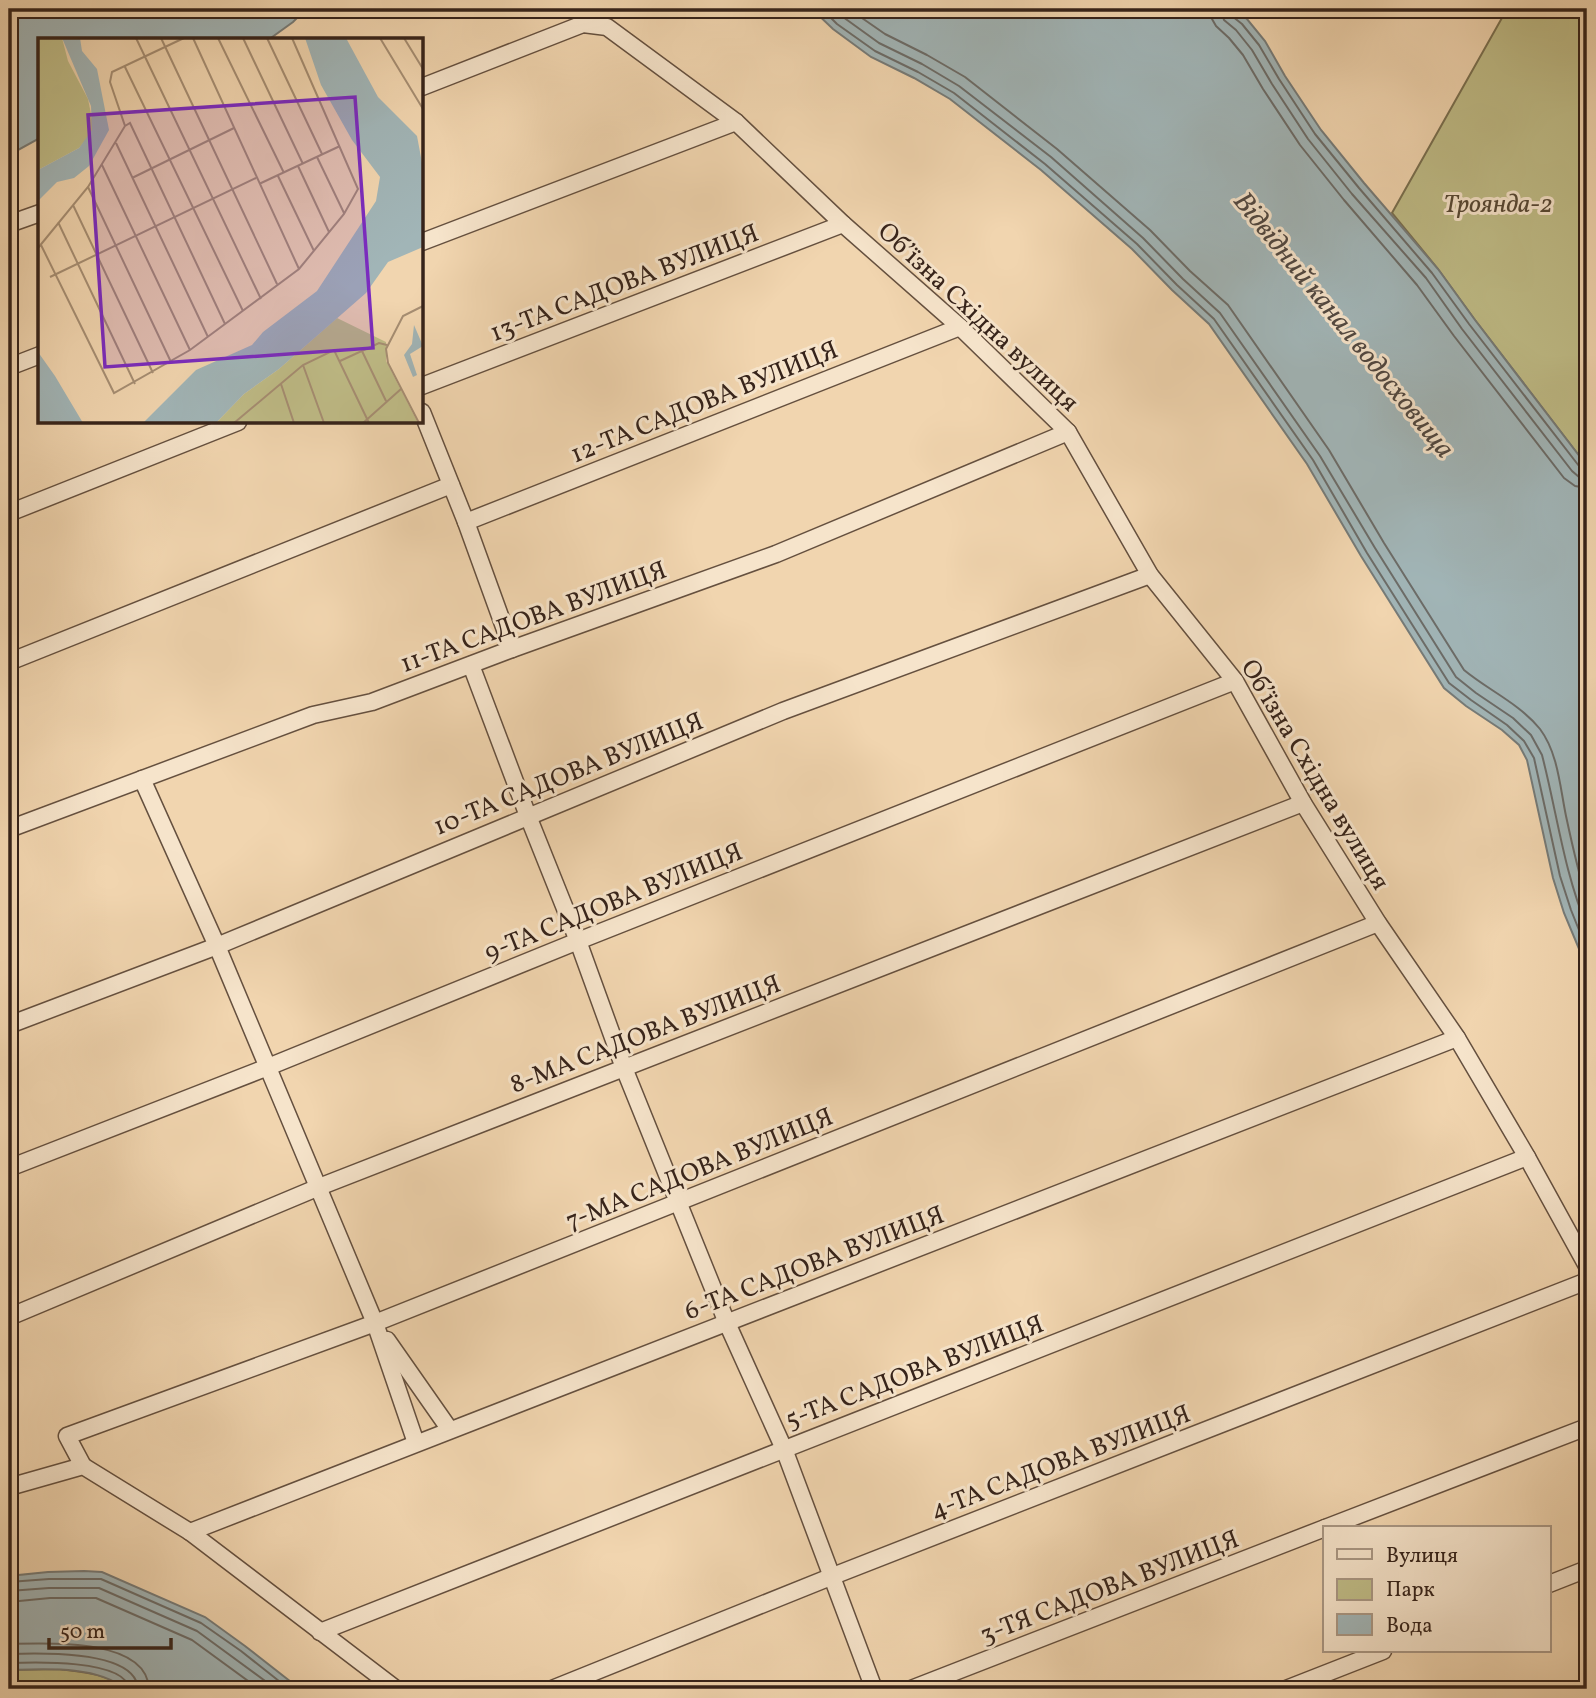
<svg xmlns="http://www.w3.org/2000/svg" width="1596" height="1698" font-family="Vollkorn,serif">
<rect width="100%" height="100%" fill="#f1d5af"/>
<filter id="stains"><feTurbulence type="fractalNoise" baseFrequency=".00286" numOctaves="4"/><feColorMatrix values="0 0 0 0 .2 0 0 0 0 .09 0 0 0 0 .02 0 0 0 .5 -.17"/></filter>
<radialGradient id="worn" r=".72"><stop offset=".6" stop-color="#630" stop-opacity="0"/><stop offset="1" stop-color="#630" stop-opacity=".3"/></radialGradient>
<!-- green -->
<g fill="#bfbc87" stroke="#7a7050" stroke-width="2">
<polygon points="1507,9 1587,9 1587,466 1475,320 1438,269 1392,213"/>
<path d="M58,1669C82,1672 107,1673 125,1689H9V1670Z"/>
</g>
<!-- water -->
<g fill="#a1b5b7" stroke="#767b78" stroke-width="2">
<polygon points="9,9 306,9 293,22 268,40 40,40 40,138 9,155"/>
<polygon points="812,9 1233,9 1247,19 1265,41 1285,76 1321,130 1364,183 1438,269 1475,320 1587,466 1587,968 1564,913 1553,878 1527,760 1519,745 1502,730 1466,706 1444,688 1361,556 1307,464 1209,324 1172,290 1132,249 1041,170 950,99 914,78 871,57 833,29"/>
<path d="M84,1571L102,1572L205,1617L245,1646L300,1689H125C97,1665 44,1669 9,1670V1576L48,1572Z"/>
</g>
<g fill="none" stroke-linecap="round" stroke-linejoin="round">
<!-- shore -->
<g stroke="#6c6c68" stroke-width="2">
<polyline points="822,9 837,24 875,51 918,72 954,93 1045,164 1137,244 1177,285 1214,319 1313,460 1367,553 1449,683 1471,700 1507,725 1524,741 1534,758 1560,876 1571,910 1587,950"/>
<path d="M834,9L843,17L879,43L922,64L959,86L1051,157L1143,238L1183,279L1220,313L1320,456L1375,548L1456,677L1476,693L1513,718L1531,735L1542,755C1557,813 1564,872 1587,927"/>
<path d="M849,9L885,34L927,55L965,77L1057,149L1150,230L1190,271L1228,305L1329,450L1384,543L1464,670C1488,690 1520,704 1540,729C1558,753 1560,787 1566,816C1572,844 1578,872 1587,900"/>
<polyline points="1211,9 1212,19 1216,26 1229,38 1243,55 1263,89 1300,145 1344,200 1417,285 1454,336 1564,478 1575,486 1587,488"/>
<polyline points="1221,9 1224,20 1236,30 1252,50 1272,84 1308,139 1352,194 1426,278 1462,329 1572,471 1579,477 1587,478"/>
<polyline points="1230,9 1232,16 1242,24 1259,45 1279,79 1315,134 1359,188 1432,273 1469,324 1579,466 1582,468 1587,469"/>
<polyline points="9,1582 49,1579 101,1579 201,1623 241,1651 289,1689"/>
<polyline points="9,1591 49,1588 99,1588 197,1631 276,1689"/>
<polyline points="9,1602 50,1598 96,1598 192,1640 259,1689"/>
<path d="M9,1644C44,1643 147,1637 149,1689"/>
<path d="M9,1654C37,1653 136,1649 138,1689"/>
<path d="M9,1663C32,1662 126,1659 129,1689"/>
</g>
<!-- street casing -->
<g stroke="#65503f" stroke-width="19">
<g id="street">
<polyline points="422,87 583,24 607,27 736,122 843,224 960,327 1068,432 1150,575 1235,681 1303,803 1378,923 1457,1038 1527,1157 1587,1266"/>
<polyline points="9,224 40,213"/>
<polyline points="422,242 736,122"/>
<polyline points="9,367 40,355"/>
<polyline points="422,386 843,224"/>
<polyline points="422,412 466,522 512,649"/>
<polyline points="9,513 238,422"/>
<polyline points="466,522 960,327"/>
<polyline points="9,662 451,485"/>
<polyline points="471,665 528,816 578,941 624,1068 727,1323 784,1449 874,1689"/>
<polyline points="142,779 217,946 375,1323 416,1443"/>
<polyline points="9,829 313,715 372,702 512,649 776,554 1068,432"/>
<polyline points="9,1025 217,946 783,711 1150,575"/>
<polyline points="9,1168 268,1067 578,941 1235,681"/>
<polyline points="9,1317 319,1187 1303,803"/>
<polyline points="387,1340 450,1430"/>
<polyline points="83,1466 67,1436 375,1323 1378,923"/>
<polyline points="9,1487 83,1466 190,1532 396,1689"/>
<polyline points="1325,1528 1587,1427"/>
<polyline points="190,1532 1457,1038"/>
<polyline points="1549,1584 1587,1569"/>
<polyline points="320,1632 1527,1157"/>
<polyline points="552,1689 833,1576 1587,1281"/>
<polyline points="911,1689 1325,1528"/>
<polyline points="1286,1689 1383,1651"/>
</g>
</g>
<!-- street -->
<use href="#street" stroke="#f6e4cb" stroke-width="16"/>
</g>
<g text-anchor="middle" stroke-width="6" stroke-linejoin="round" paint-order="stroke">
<!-- park labels -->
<g font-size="26" font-style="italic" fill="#584935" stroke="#f6e4cb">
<text x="1498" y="212">Троянда-2</text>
</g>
<!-- street labels -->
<g font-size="26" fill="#36231a" stroke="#f6e4cb">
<text transform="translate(624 282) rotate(-21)" y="9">13-ТА САДОВА ВУЛИЦЯ</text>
<text transform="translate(979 316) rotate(43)" y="9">Обʼїзна Східна вулиця</text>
<text transform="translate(704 401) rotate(-22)" y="9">12-ТА САДОВА ВУЛИЦЯ</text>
<text transform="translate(533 616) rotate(-20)" y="9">11-ТА САДОВА ВУЛИЦЯ</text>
<text transform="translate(568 773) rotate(-22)" y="9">10-ТА САДОВА ВУЛИЦЯ</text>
<text transform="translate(1316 774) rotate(59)" y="9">Обʼїзна Східна вулиця</text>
<text transform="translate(613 901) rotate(-22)" y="9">9-ТА САДОВА ВУЛИЦЯ</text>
<text transform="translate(645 1033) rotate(-21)" y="9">8-МА САДОВА ВУЛИЦЯ</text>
<text transform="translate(699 1168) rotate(-22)" y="9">7-МА САДОВА ВУЛИЦЯ</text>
<text transform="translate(814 1262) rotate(-21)" y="9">6-ТА САДОВА ВУЛИЦЯ</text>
<text transform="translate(914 1371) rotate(-21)" y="9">5-ТА САДОВА ВУЛИЦЯ</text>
<text transform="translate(1060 1461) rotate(-21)" y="9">4-ТА САДОВА ВУЛИЦЯ</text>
<text transform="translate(1109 1586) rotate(-21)" y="9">3-ТЯ САДОВА ВУЛИЦЯ</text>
</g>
<!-- water labels -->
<g font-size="28" font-style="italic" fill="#514841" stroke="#f6e4cb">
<text transform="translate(1345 324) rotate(51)" y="10">Відвідний канал водосховища</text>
</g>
</g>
<!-- overview -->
<g transform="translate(38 38)">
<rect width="385" height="385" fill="#f1d5af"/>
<path d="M0,0H24L30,23L50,61L55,86L54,95L41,110L0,132ZM299,280L348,304V323L380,385H178L206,356L241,331Z" fill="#bfbc87"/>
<path d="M24,0H42L44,13L59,31L71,92L51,128L36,140L19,144L0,163V132L41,110L54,92L53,68ZM267,0H308L340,59L379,98L385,130V209L350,224L328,255L241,331L206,356L178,385H105L158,332L214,307L225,294L279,253L338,163L342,139L314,102L283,47ZM376,287L385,308L372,316L379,337L375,339L366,317L374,306ZM0,314L17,338L45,385H0Z" fill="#a1b5b7"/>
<path fill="none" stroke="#a68e73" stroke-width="2" d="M98,0L223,261M123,0L239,246M155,0L261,231M180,0L246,135M205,0L265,126M229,0L284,116M342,0L385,71M366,0L385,31M87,29L205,273M87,88L92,85L187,286M78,105L170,299M279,119L306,175M64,127L152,312M260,128L291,194M240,138L276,213M94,140L196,90M221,146L302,108M50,149L133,324M35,167L115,335M20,184L97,346M3,207L76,355L152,312L261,231L306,176L320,151L254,0M0,210L50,149L87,88L72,44L74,34L146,0M12,239L218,140M324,313L348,363M302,323L341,305L349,307M265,327L286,385M243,346L256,385M196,385L265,327L296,312L331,385M325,385L363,351M381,385L350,325L348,311L365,278L385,268"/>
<path fill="#7b2cbf" fill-opacity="0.15" stroke="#7b2cbf" stroke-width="3.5" d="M317,59L335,310L67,329L50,77Z"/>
<rect width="385" height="385" fill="none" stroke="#36231a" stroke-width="3.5"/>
</g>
<!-- margin -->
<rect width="1596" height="1698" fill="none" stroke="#f1d5af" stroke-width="35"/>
<rect x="10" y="10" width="1575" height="1677" fill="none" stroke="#36231a" stroke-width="3.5"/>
<rect x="18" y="18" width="1561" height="1663" fill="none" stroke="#36231a" stroke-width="2"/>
<!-- legend -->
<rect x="1323" y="1526" width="228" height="126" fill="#f6e4cb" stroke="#a99784" stroke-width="2"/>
<rect x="1337" y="1549" width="35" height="10" fill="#f6e4cb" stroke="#a99784" stroke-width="2"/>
<text x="1386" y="1562" font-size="21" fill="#36231a">Вулиця</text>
<rect x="1337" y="1579" width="35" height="21" fill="#bfbc87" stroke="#a99784" stroke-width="2"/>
<text x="1386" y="1596" font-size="21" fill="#36231a">Парк</text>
<rect x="1337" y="1614" width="35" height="21" fill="#a1b5b7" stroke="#a99784" stroke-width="2"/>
<text x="1386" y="1632" font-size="21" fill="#36231a">Вода</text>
<!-- scale -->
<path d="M49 1638v10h122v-10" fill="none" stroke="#36231a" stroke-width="3.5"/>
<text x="60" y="1638" font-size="21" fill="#36231a" stroke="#f6e4cb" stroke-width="5" paint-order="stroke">50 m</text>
<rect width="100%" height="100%" filter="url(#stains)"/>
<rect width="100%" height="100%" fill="url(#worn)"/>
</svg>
